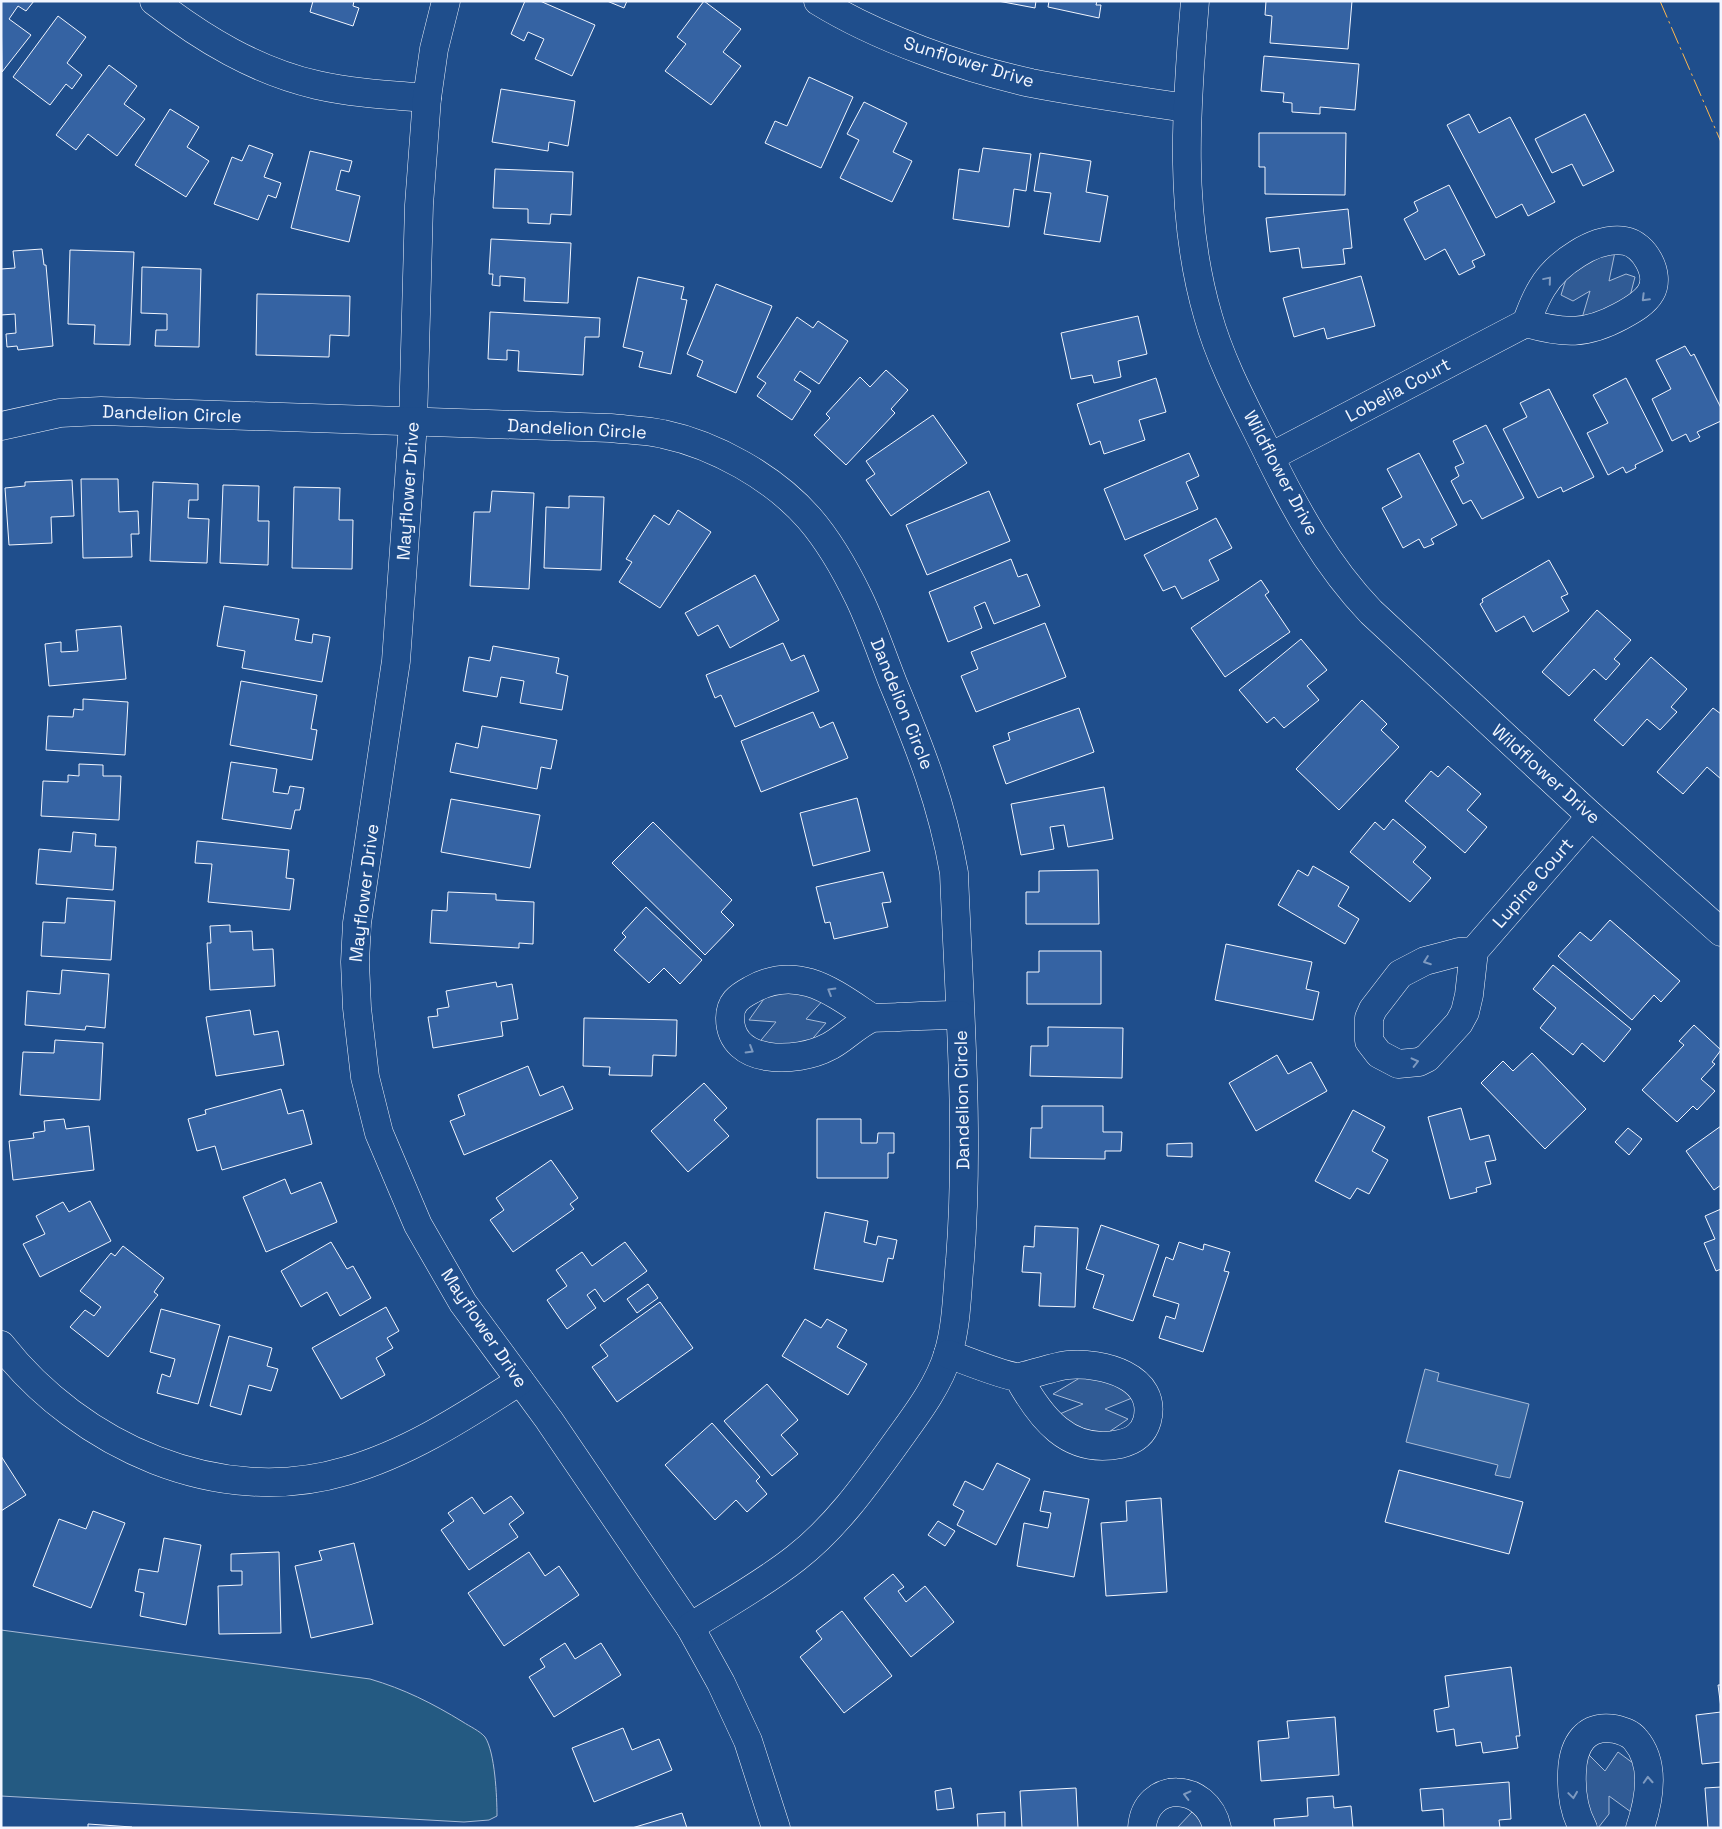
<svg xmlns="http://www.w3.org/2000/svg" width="1722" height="1829" font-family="'Space Grotesk',sans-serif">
<rect width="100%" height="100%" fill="#1f4e8c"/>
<!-- green -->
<path fill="#245a82" stroke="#a8bbd7" d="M1,1630L370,1679C404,1689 432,1703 463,1722C469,1726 480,1731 485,1737C495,1752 497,1797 497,1816L489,1820L464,1822L1,1796Z"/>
<!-- parking -->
<g fill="#305b95" stroke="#a8bbd7">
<polygon points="1616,247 1609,281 1626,274 1635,277 1629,300 1580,325 1590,291 1573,301 1561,295 1568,273"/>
<polygon points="792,992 826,997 806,1019 826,1023 808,1044 757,1045 776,1022 749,1020 766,996"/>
<polygon points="1083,1376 1124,1383 1132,1398 1105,1409 1128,1419 1106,1434 1083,1432 1055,1416 1083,1404 1053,1394"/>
<polygon points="1618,1752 1637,1766 1639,1787 1631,1812 1609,1796 1609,1814 1598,1828 1593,1824 1582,1783 1587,1753 1605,1771"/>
<polygon points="1192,1812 1210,1826 1210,1828 1177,1828"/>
</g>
<!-- water -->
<polygon fill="#3b69a3" stroke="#a8bbd7" points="1425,1369 1439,1373 1437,1381 1529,1404 1510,1478 1495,1475 1498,1465 1406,1442"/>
<!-- building -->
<g fill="#3563a3" stroke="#f2f6ff">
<polygon points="1,1 34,1 26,11 18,6 9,19 31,35 2,72"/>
<polygon points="313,1 354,1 353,6 359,8 353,26 310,12"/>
<polygon points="525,1 540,1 595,25 572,76 535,59 544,39 528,32 524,41 511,34"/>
<polygon points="607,1 627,1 624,8"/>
<polygon points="704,1 741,29 723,52 741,66 711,105 665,71 686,44 677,37"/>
<polygon points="998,1 1036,1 1035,8"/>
<polygon points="1049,1 1097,1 1096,5 1101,5 1099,18 1048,7"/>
<polygon points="1266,1 1352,1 1348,49 1270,43 1272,16 1265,15"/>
<polygon points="58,16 86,37 67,63 82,75 72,89 66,84 50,105 13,77"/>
<polygon points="1264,56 1359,64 1355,110 1320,107 1320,114 1292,112 1292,103 1283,102 1284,93 1261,91"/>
<polygon points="109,65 137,86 124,104 145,119 117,156 88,134 76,150 56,135"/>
<polygon points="809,77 853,97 821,168 765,143 775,121 787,126"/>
<polygon points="501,89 575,101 568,146 549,142 548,151 492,142"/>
<polygon points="864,102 907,123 893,152 912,161 892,202 840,178 859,140 847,134"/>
<polygon points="170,109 199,127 187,147 209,161 186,197 135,165"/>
<polygon points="1469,114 1479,133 1510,117 1555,202 1528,216 1522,204 1496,218 1447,125"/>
<polygon points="1585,114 1614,171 1583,186 1572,164 1552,173 1535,139"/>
<polygon points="1259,133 1346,133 1345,195 1265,194 1265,167 1259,167"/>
<polygon points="249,145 273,154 264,177 281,183 276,198 268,195 258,220 214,204 232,157 242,161"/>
<polygon points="983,148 1031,154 1026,191 1014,189 1009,227 953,219 959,169 979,172"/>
<polygon points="310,151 352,161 349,172 341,170 336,190 360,196 349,242 291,228"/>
<polygon points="1040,153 1091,161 1086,192 1108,196 1100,242 1044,234 1051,193 1034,191"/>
<polygon points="495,169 573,172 571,215 551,214 550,224 528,223 528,209 493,208"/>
<polygon points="1449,185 1485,255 1472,261 1475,267 1459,275 1445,249 1425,260 1404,219 1418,211 1414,202"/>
<polygon points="1348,209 1352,248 1343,249 1345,264 1302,268 1299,248 1270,252 1266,218"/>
<polygon points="491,239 571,243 568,303 524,301 525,278 500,276 500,286 492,285 493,274 489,274"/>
<polygon points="42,249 44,265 46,265 53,346 18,350 17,346 7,347 6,334 16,333 15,314 1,315 1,269 15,268 13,251"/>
<polygon points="70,250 134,252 130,345 94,344 95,325 68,324"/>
<polygon points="142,267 201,269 199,347 155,346 156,330 167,330 167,314 141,313"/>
<polygon points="1361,276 1375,326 1327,339 1324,328 1294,337 1283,298"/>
<polygon points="638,277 684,287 681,299 687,300 671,374 639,367 643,352 623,347"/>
<polygon points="716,284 772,306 736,393 697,376 703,361 687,354"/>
<polygon points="257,294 350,296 349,336 330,335 329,357 256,355"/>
<polygon points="490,312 600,318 599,337 585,337 583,375 518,371 519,351 507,350 507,360 488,359"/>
<polygon points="1138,316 1147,354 1118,361 1121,377 1094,383 1092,375 1071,379 1061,333"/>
<polygon points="797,317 813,328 818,321 848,341 819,384 800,371 794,380 811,391 792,420 757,396 766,383 757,377"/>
<polygon points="1685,346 1691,356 1694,354 1721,408 1721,421 1697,432 1700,437 1690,442 1686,434 1672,441 1652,399 1671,389 1656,360"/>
<polygon points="886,370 908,390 891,409 895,413 846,465 814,435 830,418 826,414 860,377 870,387"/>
<polygon points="1156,378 1166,412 1139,420 1145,440 1104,454 1100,441 1090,445 1077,404"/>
<polygon points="1626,378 1663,451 1635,465 1636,468 1626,473 1623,467 1608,475 1587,433 1608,423 1593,395"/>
<polygon points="1549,389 1594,477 1563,492 1561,487 1538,498 1503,429 1527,417 1520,403"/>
<polygon points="933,415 967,463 891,516 866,480 875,474 866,461"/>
<polygon points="1486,425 1524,498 1482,519 1471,500 1463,504 1451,481 1459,476 1455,467 1464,463 1453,441"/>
<polygon points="1189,453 1199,476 1186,482 1198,509 1125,540 1104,489"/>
<polygon points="1419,453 1457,525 1431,539 1434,544 1424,548 1419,539 1403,548 1382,508 1402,497 1387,469"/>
<polygon points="81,479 118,479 119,512 138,511 139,534 131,534 132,557 83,558"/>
<polygon points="72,480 74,516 51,517 52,543 9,545 5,488 25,486 25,482"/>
<polygon points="153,482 198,484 198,500 189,500 188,518 209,519 207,563 150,561"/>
<polygon points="223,485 259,486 258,521 269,521 268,565 220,563"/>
<polygon points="294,487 340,488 339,520 353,520 352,569 292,568"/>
<polygon points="492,491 534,493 529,589 470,586 474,512 490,512"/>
<polygon points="989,491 1010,541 927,575 906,525"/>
<polygon points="569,496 604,497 601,570 544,568 546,507 569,508"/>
<polygon points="678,510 711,532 660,608 619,582 632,562 626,559 654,515 669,525"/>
<polygon points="1216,518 1232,548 1209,560 1219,580 1182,599 1175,586 1163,591 1144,555"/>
<polygon points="1011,559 1018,577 1027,574 1040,606 994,624 985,602 974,607 982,628 948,642 929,592"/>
<polygon points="1549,560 1568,594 1561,597 1569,611 1533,632 1524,616 1496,632 1480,604 1483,602 1482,599"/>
<polygon points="755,575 779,620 730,648 718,625 698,636 685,613"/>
<polygon points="1261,580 1269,592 1265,595 1290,632 1225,677 1191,628"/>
<polygon points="224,606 299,619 295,640 312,643 313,634 330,637 322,682 242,668 245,651 217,646"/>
<polygon points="1597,610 1631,640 1614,659 1620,664 1606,680 1594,669 1569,696 1542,672"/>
<polygon points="1045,623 1066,677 976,712 961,676 978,669 971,652"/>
<polygon points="121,626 126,679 49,686 45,644 61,642 61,652 78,651 76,630"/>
<polygon points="1301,639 1327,670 1307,686 1319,700 1284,728 1274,717 1267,723 1239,690"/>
<polygon points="783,643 791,661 804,655 819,691 735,727 721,695 715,698 706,675"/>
<polygon points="493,646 559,658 556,673 568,676 562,710 520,703 524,681 501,677 497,697 463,691 469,657 490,661"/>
<polygon points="1651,657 1687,689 1671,707 1677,712 1660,730 1647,719 1623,746 1594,720"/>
<polygon points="241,681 317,695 311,729 317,730 312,760 230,745"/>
<polygon points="83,699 128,702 125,755 46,750 48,716 73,717 74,709 83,710"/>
<polygon points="1362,700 1387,724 1381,730 1399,747 1339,810 1296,769"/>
<polygon points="1079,708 1094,752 1006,784 993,746 1010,740 1008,733"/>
<polygon points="1713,708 1721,714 1721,779 1707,767 1683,794 1657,772"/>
<polygon points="813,712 820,728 833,722 848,758 761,792 741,741"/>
<polygon points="482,726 557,740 551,769 541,767 537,789 450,772 456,743 478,748"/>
<polygon points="231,762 277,769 273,792 288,794 290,786 304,788 300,810 295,810 291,829 222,819"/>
<polygon points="79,764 103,765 103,776 121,776 119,820 41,816 43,781 68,782 68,775 79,776"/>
<polygon points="1448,766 1481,794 1467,810 1487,827 1465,853 1405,801 1431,771 1438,777"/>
<polygon points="1104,787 1113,839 1068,847 1064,825 1050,827 1054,849 1021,855 1011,804"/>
<polygon points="857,798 870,851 813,866 800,813"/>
<polygon points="451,799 540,815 530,868 441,852"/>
<polygon points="1393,819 1426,847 1413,862 1431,878 1410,902 1350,852 1375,822 1384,830"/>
<polygon points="653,822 732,900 721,912 734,925 705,955 612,863"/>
<polygon points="73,832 96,834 95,846 116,847 113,890 36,884 39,849 71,852"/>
<polygon points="197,841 289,850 286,878 294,879 290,910 208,902 212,864 195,863"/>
<polygon points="1313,866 1349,887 1338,906 1359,919 1345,944 1278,905 1298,870 1308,876"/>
<polygon points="1098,870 1099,924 1026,924 1026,892 1039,892 1039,871"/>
<polygon points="883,872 891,902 882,903 888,927 834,939 830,922 825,923 816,887"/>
<polygon points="448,892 496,894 496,900 534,902 533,944 519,943 519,948 430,943 432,910 447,911"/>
<polygon points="67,898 115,901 111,960 41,956 43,922 65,923"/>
<polygon points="646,907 702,960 680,984 664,968 649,983 614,950 626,937 622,933"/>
<polygon points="1610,920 1680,981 1661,1002 1654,995 1632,1020 1558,956 1580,932 1591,941"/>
<polygon points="230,925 230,932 252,931 253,950 273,949 275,986 210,990 207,943 211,943 210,926"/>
<polygon points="1226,944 1312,962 1306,989 1319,992 1313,1020 1215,1000"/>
<polygon points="1039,951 1101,951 1101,1004 1027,1004 1027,972 1039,972"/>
<polygon points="1553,965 1631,1029 1604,1062 1582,1043 1573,1055 1540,1028 1556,1008 1533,989"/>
<polygon points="62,970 109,974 105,1028 86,1026 85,1030 25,1025 27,991 60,994"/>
<polygon points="496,982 497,987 512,984 518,1019 501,1022 503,1036 433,1048 428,1017 438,1016 437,1009 449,1007 446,991"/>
<polygon points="250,1010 254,1035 278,1031 284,1065 216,1076 206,1017"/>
<polygon points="584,1018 677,1020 676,1056 653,1055 652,1076 609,1075 610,1067 583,1066"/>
<polygon points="1694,1025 1721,1050 1712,1062 1715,1064 1701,1079 1715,1091 1697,1110 1693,1106 1677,1122 1642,1090 1684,1045 1679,1041"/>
<polygon points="1048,1027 1123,1028 1122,1078 1030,1076 1031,1046 1048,1046"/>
<polygon points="55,1040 103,1043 100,1100 20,1095 23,1052 54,1053"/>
<polygon points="1532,1053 1586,1109 1545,1149 1481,1083 1503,1061 1513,1071"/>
<polygon points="1277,1055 1288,1074 1311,1062 1327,1091 1256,1131 1229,1083"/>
<polygon points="528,1066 540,1096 563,1086 573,1109 464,1155 450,1121 465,1115 458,1095"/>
<polygon points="704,1083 727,1108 714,1120 729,1136 688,1172 651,1131"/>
<polygon points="281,1089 288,1114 303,1110 312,1144 222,1170 215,1146 197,1151 188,1119 206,1114 205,1110"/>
<polygon points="1042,1106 1103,1106 1103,1132 1122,1132 1121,1151 1105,1151 1105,1159 1030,1158 1031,1128 1042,1128"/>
<polygon points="1461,1108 1470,1140 1489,1135 1496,1160 1485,1162 1491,1184 1476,1188 1477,1192 1450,1199 1428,1117"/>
<polygon points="1353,1110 1385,1127 1372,1151 1388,1160 1369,1194 1357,1188 1350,1199 1315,1181"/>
<polygon points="64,1119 66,1129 89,1126 94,1170 13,1180 9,1141 34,1138 33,1133 45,1131 44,1121"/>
<polygon points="817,1119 861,1119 861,1143 877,1143 878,1133 894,1133 894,1153 888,1153 888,1178 817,1178"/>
<polygon points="1721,1126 1721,1185 1714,1190 1686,1151"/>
<polygon points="1628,1128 1642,1139 1629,1155 1615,1142"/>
<polygon points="1192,1143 1192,1157 1167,1156 1167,1144"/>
<polygon points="551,1160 578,1198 570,1204 574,1209 513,1252 490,1220 504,1210 496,1198"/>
<polygon points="285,1179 291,1194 321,1182 337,1222 266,1252 243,1197"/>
<polygon points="90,1201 111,1241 40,1277 23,1244 45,1234 36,1216 63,1202 69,1212"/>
<polygon points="1721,1209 1721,1269 1716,1271 1704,1243 1715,1239 1705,1216"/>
<polygon points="825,1212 868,1221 864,1242 876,1245 878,1236 897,1240 893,1259 888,1258 883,1282 814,1269"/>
<polygon points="1101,1225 1159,1245 1133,1321 1093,1308 1104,1275 1086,1269"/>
<polygon points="1035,1226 1078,1228 1075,1307 1039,1306 1041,1273 1022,1272 1024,1246 1034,1247"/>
<polygon points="331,1242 347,1269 353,1266 371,1298 340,1316 327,1292 301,1307 281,1271"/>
<polygon points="625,1242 647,1271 604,1302 595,1289 587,1295 596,1308 567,1329 547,1300 567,1286 556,1270 582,1252 592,1266"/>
<polygon points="1179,1242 1203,1250 1204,1244 1230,1252 1224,1271 1229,1272 1203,1352 1159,1338 1166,1316 1175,1319 1179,1304 1153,1296 1166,1257 1173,1260"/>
<polygon points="123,1246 164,1278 154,1292 158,1295 108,1357 70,1327 85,1310 94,1316 101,1307 80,1291 111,1253 115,1256"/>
<polygon points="648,1284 658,1298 637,1313 627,1299"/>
<polygon points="660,1302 693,1348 617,1402 592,1367 608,1356 600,1345"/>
<polygon points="386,1307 399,1331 387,1338 393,1348 376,1358 385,1375 341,1399 312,1348"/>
<polygon points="161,1309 220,1325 198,1404 157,1393 162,1374 170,1377 175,1359 150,1352"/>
<polygon points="805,1319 821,1328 827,1319 847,1330 837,1347 867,1364 848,1395 782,1356"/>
<polygon points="229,1336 272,1348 267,1366 278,1369 271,1391 249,1385 241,1415 210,1406"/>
<polygon points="767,1384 798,1420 781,1435 798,1454 772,1476 724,1421"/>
<polygon points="712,1423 760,1477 756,1481 767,1494 747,1512 736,1500 715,1520 665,1465"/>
<polygon points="1,1456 26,1495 1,1511"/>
<polygon points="997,1463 1030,1479 996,1545 957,1525 964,1511 953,1505 965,1481 983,1490"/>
<polygon points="1399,1470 1523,1502 1509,1554 1385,1522"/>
<polygon points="1044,1491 1089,1499 1074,1577 1017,1566 1024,1523 1048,1528 1051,1513 1040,1511"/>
<polygon points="511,1496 524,1513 509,1524 518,1537 469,1570 441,1530 454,1521 448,1513 472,1497 484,1514"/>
<polygon points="1161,1498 1167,1592 1106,1596 1101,1523 1127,1521 1126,1501"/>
<polygon points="93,1511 125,1523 91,1608 33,1586 59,1519 86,1529"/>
<polygon points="938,1521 955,1531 945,1546 928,1535"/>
<polygon points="164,1538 201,1545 186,1625 140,1616 144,1593 135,1591 139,1569 158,1572"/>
<polygon points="354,1543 373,1624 311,1638 295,1566 322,1560 319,1551"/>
<polygon points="279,1552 281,1633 219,1634 218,1586 242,1585 242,1571 231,1571 231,1554"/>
<polygon points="529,1552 545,1576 559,1566 579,1595 504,1646 468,1593"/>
<polygon points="893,1574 904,1587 898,1591 906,1602 925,1586 954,1622 911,1657 864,1598"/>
<polygon points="842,1611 892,1676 844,1713 800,1657 822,1639 816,1631"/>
<polygon points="565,1643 575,1659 601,1643 621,1675 554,1717 529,1677 545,1667 540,1659"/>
<polygon points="1511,1667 1520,1736 1516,1736 1518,1748 1483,1753 1481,1742 1456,1746 1454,1729 1437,1732 1434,1710 1449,1707 1445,1676"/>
<polygon points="1718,1685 1721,1685 1721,1708"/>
<polygon points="1721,1712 1721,1762 1702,1764 1696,1715"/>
<polygon points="1335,1717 1339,1775 1261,1781 1258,1741 1289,1738 1287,1721"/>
<polygon points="623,1728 632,1750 659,1739 672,1770 594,1802 572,1748"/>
<polygon points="1509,1782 1511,1819 1499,1820 1500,1828 1444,1828 1443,1809 1422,1811 1420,1789"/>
<polygon points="1721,1787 1721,1828 1708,1828 1705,1788"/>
<polygon points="951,1788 954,1808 937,1810 935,1791"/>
<polygon points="1076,1788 1078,1828 1022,1828 1020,1791"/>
<polygon points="1333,1796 1334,1808 1351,1806 1353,1828 1275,1828 1274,1819 1308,1816 1307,1798"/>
<polygon points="1005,1812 1005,1828 978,1828 977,1814"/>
<polygon points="682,1813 687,1828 632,1828"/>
<polygon points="88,1824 132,1827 132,1828 88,1828"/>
</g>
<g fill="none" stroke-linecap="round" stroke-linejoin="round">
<!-- minor casing -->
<g stroke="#f2f6ff" stroke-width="29">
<g id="minor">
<path d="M154,1C203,39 256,71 317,85C352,93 390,95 427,98"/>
<polyline points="446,1 434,49 427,98 419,205 413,423 396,661 357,923 355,962 357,1008 365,1077 379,1133 418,1225 463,1303 549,1420 690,1627 721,1683 748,1741 776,1828"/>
<path d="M818,1C878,38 963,68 1031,83C1082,93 1134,100 1186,108"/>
<path d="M1195,1C1186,107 1178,213 1208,316C1221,363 1246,408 1267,451C1295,509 1326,565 1371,612L1591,816L1721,932"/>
<path d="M1,426L60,413L101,411L610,428C627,430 646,430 663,434C715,445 773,477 809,518C829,541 846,571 859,598C872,625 882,655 893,683C920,748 942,803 954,873C959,1002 970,1131 960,1260C957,1290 957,1325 948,1354C939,1385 916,1415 898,1440C867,1483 837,1526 796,1558C763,1584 725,1605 690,1627"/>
<path d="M1270,457L1526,323C1531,311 1535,299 1542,288C1556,264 1595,236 1625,241C1644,244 1661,274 1651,292C1645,303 1632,310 1621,316C1586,335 1564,334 1526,323"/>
<polyline points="1474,951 1459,952 1425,961 1400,974 1373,1009 1369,1018 1369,1041 1379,1054 1398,1064 1419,1062 1427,1058 1459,1023 1465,1012 1469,995 1474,951 1591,816"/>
<path d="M872,1018C834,993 798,963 751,990C738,997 730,1003 730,1018C730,1066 798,1063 828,1047C842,1041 859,1022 873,1018C881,1017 891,1018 899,1017C920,1016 940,1015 960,1015"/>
<path d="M1,1345C80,1446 219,1509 346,1471C409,1453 465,1416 520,1381"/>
<path d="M948,1354C965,1360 1001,1375 1017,1377C1025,1377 1055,1366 1068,1365C1101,1362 1159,1376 1147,1421C1143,1435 1133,1441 1120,1444C1068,1455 1040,1417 1018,1377"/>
<path d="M1142,1828C1145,1780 1207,1781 1217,1828"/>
<path d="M1583,1828C1573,1810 1571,1792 1572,1772C1573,1745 1585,1724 1615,1729C1623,1731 1630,1733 1635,1739C1656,1763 1649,1801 1640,1828"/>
</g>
</g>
<!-- minor -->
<use href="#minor" stroke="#1f4e8c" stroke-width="28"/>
<!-- power -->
<polyline stroke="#ffb74d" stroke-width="1" stroke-dasharray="18 4 2.5 4" stroke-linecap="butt" points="1660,1 1721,142"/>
</g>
<!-- one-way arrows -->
<defs><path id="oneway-chevron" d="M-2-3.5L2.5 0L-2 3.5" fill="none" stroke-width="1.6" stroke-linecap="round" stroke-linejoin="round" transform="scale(1.25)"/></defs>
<g stroke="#7e9ac0">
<use href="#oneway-chevron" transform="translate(1548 280) rotate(-50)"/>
<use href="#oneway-chevron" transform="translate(1645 298) rotate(135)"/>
<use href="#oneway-chevron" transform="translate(1427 961) rotate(160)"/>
<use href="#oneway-chevron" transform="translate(831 991) rotate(-149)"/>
<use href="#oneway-chevron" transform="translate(750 1050) rotate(31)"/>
<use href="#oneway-chevron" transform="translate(1415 1062) rotate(-14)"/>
<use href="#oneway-chevron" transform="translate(1648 1780) rotate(-93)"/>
<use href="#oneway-chevron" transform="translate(1187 1795) rotate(-166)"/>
<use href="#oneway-chevron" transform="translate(1573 1795) rotate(82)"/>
</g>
<g text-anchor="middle" stroke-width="4" stroke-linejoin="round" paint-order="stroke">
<!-- street labels -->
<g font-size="18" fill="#f2f6ff" stroke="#1f4e8c">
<text transform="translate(969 62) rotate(17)" y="6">Sunflower Drive</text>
<text transform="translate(1398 390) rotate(-28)" y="6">Lobelia Court</text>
<text transform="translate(172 414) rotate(2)" y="6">Dandelion Circle</text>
<text transform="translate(577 429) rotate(3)" y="6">Dandelion Circle</text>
<text transform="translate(1281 473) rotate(62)" y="6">Wildflower Drive</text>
<text transform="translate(408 491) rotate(-86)" y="6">Mayflower Drive</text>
<text transform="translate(902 704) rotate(68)" y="6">Dandelion Circle</text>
<text transform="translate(1546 774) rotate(42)" y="6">Wildflower Drive</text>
<text transform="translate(1533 883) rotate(-49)" y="6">Lupine Court</text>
<text transform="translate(364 893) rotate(-83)" y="6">Mayflower Drive</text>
<text transform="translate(962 1100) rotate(-91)" y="6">Dandelion Circle</text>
<text transform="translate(484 1328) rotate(56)" y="6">Mayflower Drive</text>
</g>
</g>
<!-- border -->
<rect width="1722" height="1829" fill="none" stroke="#f2f6ff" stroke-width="5"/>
</svg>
